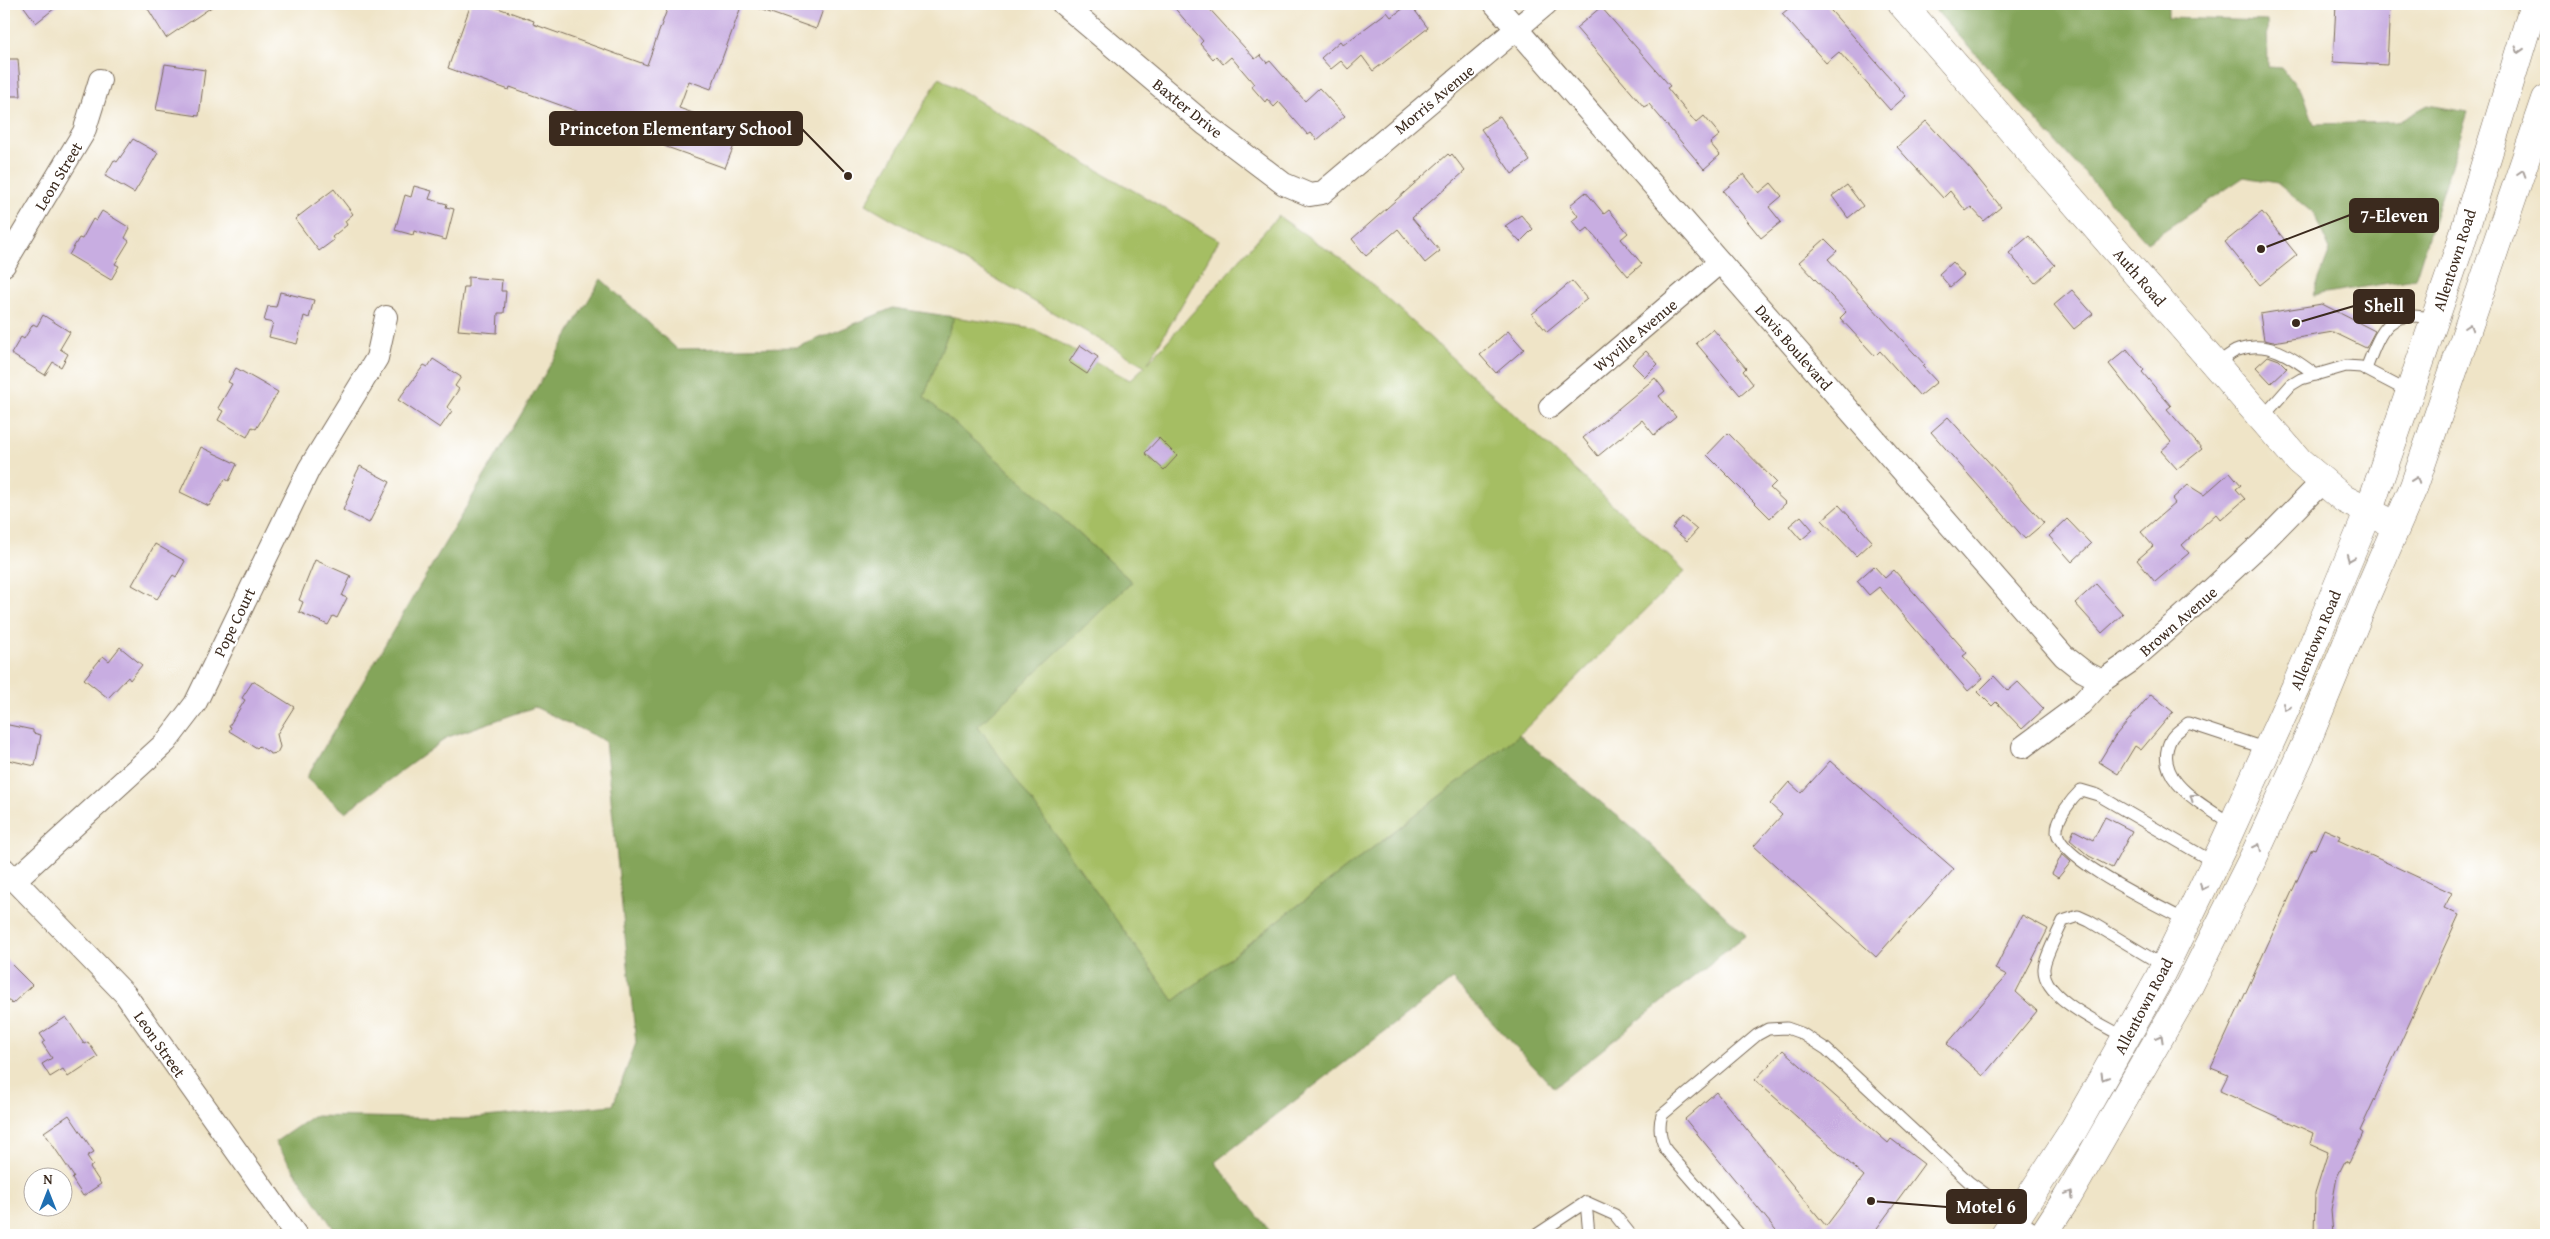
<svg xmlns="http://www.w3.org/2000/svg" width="2550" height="1239" font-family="'Gentium Book Plus',serif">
<rect width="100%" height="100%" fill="#fff"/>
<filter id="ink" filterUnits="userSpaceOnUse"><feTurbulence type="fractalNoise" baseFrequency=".02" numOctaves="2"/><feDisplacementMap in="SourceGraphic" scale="10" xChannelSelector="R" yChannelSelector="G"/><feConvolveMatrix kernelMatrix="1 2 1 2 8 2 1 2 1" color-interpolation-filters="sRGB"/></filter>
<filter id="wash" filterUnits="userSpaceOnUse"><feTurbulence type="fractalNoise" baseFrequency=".0096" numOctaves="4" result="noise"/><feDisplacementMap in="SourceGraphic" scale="20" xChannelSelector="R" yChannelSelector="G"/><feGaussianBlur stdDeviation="1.12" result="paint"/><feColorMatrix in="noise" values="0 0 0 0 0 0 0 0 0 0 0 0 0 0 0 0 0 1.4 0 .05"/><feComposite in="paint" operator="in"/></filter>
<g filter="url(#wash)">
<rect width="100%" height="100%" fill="#efe4c7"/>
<!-- green -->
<polygon fill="#a5be64" stroke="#707441" points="939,78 1219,240 1148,363 1278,216 1354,268 1685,571 1519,735 1174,1001 977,726 1132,582 1010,471 923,397 954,317 1034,329 1130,380 1145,366 866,204"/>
<!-- forest -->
<g fill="#84a55a" stroke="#60683c">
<polygon points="1930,4 2168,4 2168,18 2267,21 2268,67 2282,68 2304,95 2314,124 2396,122 2428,105 2468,112 2415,279 2313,295 2330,250 2314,214 2277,183 2244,177 2147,242"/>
<polygon points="601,279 677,349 798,347 893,308 954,317 924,397 1010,471 1132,582 978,726 1174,1001 1519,735 1637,832 1746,935 1554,1088 1452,980 1215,1162 1273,1235 338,1235 275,1142 313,1116 464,1119 613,1105 636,1043 605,741 535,707 448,737 345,812 306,778"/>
</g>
<g id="blocks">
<!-- building -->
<g fill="#c8ade1">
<polygon points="22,4 60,4 36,23"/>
<polygon points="145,4 216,4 166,38"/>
<polygon points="471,4 487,4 534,21 533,24 647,65 669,4 742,4 711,89 689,81 679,108 726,125 723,133 737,138 725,168 664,146 665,143 510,87 509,90 448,68"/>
<polygon points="751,4 825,4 816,29 751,6"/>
<polygon points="1171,4 1205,4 1255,59 1260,55 1267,63 1270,61 1305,101 1319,88 1345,116 1317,140 1311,133 1308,135 1279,102 1274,107 1267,99 1265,102 1251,86 1254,84 1231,57 1223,64 1216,56 1213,59 1200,44 1203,41"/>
<polygon points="1410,4 1428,28 1373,71 1362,56 1348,69 1341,61 1331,69 1321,58 1340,41 1343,45 1387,12 1391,17"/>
<polygon points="1794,4 1825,4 1906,96 1890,110 1839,52 1826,63 1782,14"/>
<polygon points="2336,4 2390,4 2387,65 2333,62"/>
<polygon points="1601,7 1670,86 1667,88 1696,123 1704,116 1720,135 1710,143 1720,155 1704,169 1649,104 1644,107 1576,28"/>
<polygon points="4,59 18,59 21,96 4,96"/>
<polygon points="165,64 205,70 199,116 156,110"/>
<polygon points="1500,116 1530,161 1512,174 1481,129"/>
<polygon points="1926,121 1972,171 2001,207 1984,221 1971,207 1966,211 1950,191 1943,198 1897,147"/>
<polygon points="133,139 158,153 134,193 105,176 114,160 117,162"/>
<polygon points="1448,154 1450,156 1452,154 1465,171 1412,218 1440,251 1425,263 1398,229 1366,256 1352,239"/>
<polygon points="1744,174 1759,193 1771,183 1782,196 1769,207 1781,222 1761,238 1723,191"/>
<polygon points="1847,185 1863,206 1848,218 1832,196"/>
<polygon points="414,186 432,191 429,199 447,204 446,207 454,209 446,240 414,231 413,235 395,230 405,195 411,197"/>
<polygon points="334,189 353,214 345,221 347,225 332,237 334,240 319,251 295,219"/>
<polygon points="1586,192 1604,214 1609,210 1628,233 1621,239 1642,264 1628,276 1588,228 1582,233 1572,221 1578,216 1570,205"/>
<polygon points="102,211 130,228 125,238 129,241 115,264 119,266 111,280 69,255 79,238 82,239 93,219 96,221"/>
<polygon points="2262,212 2297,255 2260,285 2225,242"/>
<polygon points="1521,215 1533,229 1520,242 1505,226"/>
<polygon points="2029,236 2055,265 2035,283 2009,253"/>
<polygon points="1825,239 1837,251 1828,259 1925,365 1923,367 1937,382 1920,396 1880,351 1875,356 1840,318 1846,312 1799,262"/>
<polygon points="1952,262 1964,275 1950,287 1939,274"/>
<polygon points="468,277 502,280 501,291 506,291 504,313 498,313 497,333 458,330 464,287 468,287"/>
<polygon points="1572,281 1587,299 1547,332 1532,314"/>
<polygon points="2072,290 2093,314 2074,329 2054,305"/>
<polygon points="280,292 314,300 309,318 304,316 297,344 269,337 273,323 264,321 268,306 276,307"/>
<polygon points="2322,304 2375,331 2366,348 2333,332 2273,342 2264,340 2260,314"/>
<polygon points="43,315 70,332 60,349 68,354 61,367 53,362 45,375 11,354 21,337 24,339 33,324 37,326"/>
<polygon points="1713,329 1746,368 1743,371 1753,384 1740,395 1696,343"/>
<polygon points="1508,331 1524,349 1496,373 1480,355"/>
<polygon points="1080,345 1098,357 1087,374 1069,362"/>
<polygon points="2127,349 2144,370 2142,372 2171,406 2167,409 2202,449 2177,469 2161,451 2171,442 2109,364"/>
<polygon points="1646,351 1658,364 1645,377 1632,364"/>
<polygon points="2268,356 2279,360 2287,368 2271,383 2256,367"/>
<polygon points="433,359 461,377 455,386 459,389 447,407 452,411 440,428 398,400 424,365 428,367"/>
<polygon points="236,368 278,392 256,429 252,427 247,437 218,420 223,411 218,408 232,384 228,382"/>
<polygon points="1655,378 1665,391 1659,396 1676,417 1654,435 1642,420 1598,456 1583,438"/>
<polygon points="1948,417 2044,523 2025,539 1931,432"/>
<polygon points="1728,433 1776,482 1770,488 1786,503 1770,518 1707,455"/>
<polygon points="1159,438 1177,456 1164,470 1145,453"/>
<polygon points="201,447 237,464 229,481 225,479 209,506 180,492"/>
<polygon points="360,466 390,482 369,523 343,510 354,484 352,482"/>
<polygon points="2230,472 2241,485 2236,489 2245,499 2221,520 2216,514 2182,545 2189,553 2155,582 2137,560 2153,546 2141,532 2175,503 2172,499 2188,485 2204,495"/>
<polygon points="1839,505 1872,541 1856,556 1822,520"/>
<polygon points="1801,516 1813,530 1801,540 1789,526"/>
<polygon points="1682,517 1697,530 1687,541 1672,528"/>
<polygon points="2067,519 2091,544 2072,562 2049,536"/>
<polygon points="155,544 185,561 176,577 173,575 157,599 132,585"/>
<polygon points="315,560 351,576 342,596 347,598 337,618 333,616 328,625 299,612 303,602 299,600"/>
<polygon points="1874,566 1885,578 1894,570 1967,653 1963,656 1983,678 1968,691 1879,587 1869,595 1857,581"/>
<polygon points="2096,584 2123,614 2102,633 2075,603"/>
<polygon points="120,647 142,665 130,680 128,677 108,698 84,679 103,656 109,661"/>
<polygon points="1994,676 2008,691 2018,682 2044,709 2022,729 1996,702 1992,706 1978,692"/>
<polygon points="253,681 294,707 277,734 280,747 277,753 271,754 259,746 257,748 229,731 231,727 229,726 245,700 242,698"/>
<polygon points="2151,694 2173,712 2141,750 2135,746 2118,774 2099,762 2115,736"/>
<polygon points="4,724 33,730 33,733 41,735 35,766 4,759"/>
<polygon points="1830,761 1954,869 1876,957 1754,846 1782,815 1770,804 1782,790 1789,782 1801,793"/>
<polygon points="2105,817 2132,831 2112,868 2089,856 2070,840 2074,830 2093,840"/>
<polygon points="2324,829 2340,836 2338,840 2452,893 2444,908 2459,915 2360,1131 2363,1133 2360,1140 2349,1163 2345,1161 2337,1177 2331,1210 2333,1235 2314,1235 2315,1193 2328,1152 2310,1144 2313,1133 2220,1091 2228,1075 2211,1068 2312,848 2315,849"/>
<polygon points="2062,854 2071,862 2058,878 2052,874"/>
<polygon points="2022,915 2048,929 2016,992 2037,1011 1983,1076 1947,1044 2007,975 1995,969"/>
<polygon points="4,957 32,985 12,1004 4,995"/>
<polygon points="66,1017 84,1044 88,1042 98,1057 68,1077 63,1069 50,1077 42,1064 52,1058 42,1043 45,1041 40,1034"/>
<polygon points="1783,1050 1888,1143 1891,1139 1924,1164 1872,1235 1780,1235 1685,1119 1716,1092 1826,1226 1864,1176 1755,1080"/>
<polygon points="69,1115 94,1152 87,1156 93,1165 90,1167 101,1184 83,1196 72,1179 74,1177 44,1132"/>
</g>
</g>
</g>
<g filter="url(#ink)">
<use href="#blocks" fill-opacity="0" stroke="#7a6b59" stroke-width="1"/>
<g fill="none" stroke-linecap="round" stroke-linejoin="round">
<!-- lane casing -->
<g stroke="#7a6b59" stroke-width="13">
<g id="lane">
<path d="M2216,365C2223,360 2231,352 2238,350C2269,339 2293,358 2316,375"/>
<path d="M2366,369C2380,332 2389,305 2434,320"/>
<polyline points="2262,418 2291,385 2301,379 2346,366 2361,367 2409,392"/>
<path d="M2233,825C2206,806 2150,780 2171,739C2174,733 2183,728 2188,723L2267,749"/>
<path d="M2187,921C2161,907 2060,860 2057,832C2056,818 2072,799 2081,790L2098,795L2215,863"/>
<path d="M2126,1038C2104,1025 2042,998 2044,968C2045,956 2058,933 2063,921L2078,916L2089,921L2164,966"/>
<polyline points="1586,1202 1589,1235"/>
<polyline points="1536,1235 1586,1202 1615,1215 1631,1235"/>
<path d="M1740,1235L1666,1150C1660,1138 1658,1127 1662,1115L1757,1035L1768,1029L1787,1028L1801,1033L1826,1049L1969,1182L2042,1235"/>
</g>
</g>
<!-- street casing -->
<g stroke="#7a6b59" stroke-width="24">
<g id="street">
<polyline points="1063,4 1206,125 1284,184 1310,195 1322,193 1546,4"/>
<polyline points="1495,4 2064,656 2083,671 2102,681"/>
<polyline points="4,265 84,132 100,80"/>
<polyline points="1550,407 1720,262"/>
<polyline points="2023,747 2081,704 2102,681 2131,661 2184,615 2263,542 2322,482"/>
<polyline points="4,869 125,994 296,1235"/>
<polyline points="15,880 166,742 195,704 309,469 377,358 386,317"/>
</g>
</g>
<!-- secondary casing -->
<g stroke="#7a6b59" stroke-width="29">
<g id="secondary">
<polyline points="1902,4 2299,461 2344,499 2385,520"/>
<polyline points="2005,1235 2074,1129 2157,982 2223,846 2295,688 2368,513 2460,246 2534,4"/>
<polyline points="2043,1235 2067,1198 2189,986 2255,854 2309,736 2367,594 2414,486 2546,99"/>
</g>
</g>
<!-- lane -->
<use href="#lane" stroke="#fff" stroke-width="11"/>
<!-- street -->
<use href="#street" stroke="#fff" stroke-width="22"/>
<!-- secondary -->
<use href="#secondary" stroke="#fff" stroke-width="28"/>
</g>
<!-- one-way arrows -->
<defs><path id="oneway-chevron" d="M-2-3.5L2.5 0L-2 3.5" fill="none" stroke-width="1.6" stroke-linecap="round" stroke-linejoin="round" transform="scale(1.25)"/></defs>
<g stroke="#a79f9a">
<use href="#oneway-chevron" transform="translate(2519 50) rotate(107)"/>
<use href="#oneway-chevron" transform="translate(2522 173) rotate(-72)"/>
<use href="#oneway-chevron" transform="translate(2469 327) rotate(-72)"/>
<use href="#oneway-chevron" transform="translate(2416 480) rotate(-70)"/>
<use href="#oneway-chevron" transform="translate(2350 558) rotate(112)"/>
<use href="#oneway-chevron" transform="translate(2286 707) rotate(114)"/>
<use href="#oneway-chevron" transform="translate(2193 797) rotate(-145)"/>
<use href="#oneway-chevron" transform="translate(2258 847) rotate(-65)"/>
<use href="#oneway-chevron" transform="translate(2203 887) rotate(115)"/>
<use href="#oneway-chevron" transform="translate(2160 1038) rotate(-61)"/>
<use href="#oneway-chevron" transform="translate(2104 1077) rotate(121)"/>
<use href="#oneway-chevron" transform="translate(2070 1194) rotate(-59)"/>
</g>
</g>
<g text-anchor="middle" stroke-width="4.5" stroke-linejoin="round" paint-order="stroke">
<!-- street labels -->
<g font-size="16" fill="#3b2a1e" stroke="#fff">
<text transform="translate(1434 99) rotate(-40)" y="6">Morris Avenue</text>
<text transform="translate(1188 108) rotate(39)" y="6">Baxter Drive</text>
<text transform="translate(58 176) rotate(-59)" y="6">Leon Street</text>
<text transform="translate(2454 260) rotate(-72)" y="6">Allentown Road</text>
<text transform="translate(2140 277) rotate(49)" y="6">Auth Road</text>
<text transform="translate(1635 335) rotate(-40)" y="6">Wyville Avenue</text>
<text transform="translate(1794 347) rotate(49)" y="6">Davis Boulevard</text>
<text transform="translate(2178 621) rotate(-41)" y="6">Brown Avenue</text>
<text transform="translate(234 622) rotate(-64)" y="6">Pope Court</text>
<text transform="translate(2315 640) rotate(-67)" y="6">Allentown Road</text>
<text transform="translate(2143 1006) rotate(-62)" y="6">Allentown Road</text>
<text transform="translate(160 1044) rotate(55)" y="6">Leon Street</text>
</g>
</g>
<!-- callouts -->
<path fill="none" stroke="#3b2a1e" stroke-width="2" d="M848 176L802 129M2261 249L2350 215M2296 323L2354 306M1871 1201L1947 1207"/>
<g fill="#3b2a1e" stroke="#fff" stroke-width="2">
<circle cx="848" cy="176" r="5"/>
<circle cx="2261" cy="249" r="5"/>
<circle cx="2296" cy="323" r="5"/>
<circle cx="1871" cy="1201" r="5"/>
</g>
<g fill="#3b2a1e" stroke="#3b2a1e" stroke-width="2">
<rect x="550" y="112" width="252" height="33" rx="5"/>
<rect x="2350" y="199" width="88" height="33" rx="5"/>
<rect x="2354" y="290" width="60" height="33" rx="5"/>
<rect x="1947" y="1190" width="79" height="33" rx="5"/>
</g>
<g font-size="18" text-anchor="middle" font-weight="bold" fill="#fff">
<text x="676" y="135">Princeton Elementary School</text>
<text x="2394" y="222">7-Eleven</text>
<text x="2384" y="312">Shell</text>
<text x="1986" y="1213">Motel 6</text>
</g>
<!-- margin -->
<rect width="2550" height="1239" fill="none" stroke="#fff" stroke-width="20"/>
<!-- north arrow -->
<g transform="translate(48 1192)"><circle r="24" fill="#ffffff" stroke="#b1aaa5"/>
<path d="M0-4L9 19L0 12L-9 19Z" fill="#1f6fb2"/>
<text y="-8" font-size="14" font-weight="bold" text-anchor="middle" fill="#3b2a1e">N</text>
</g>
</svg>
